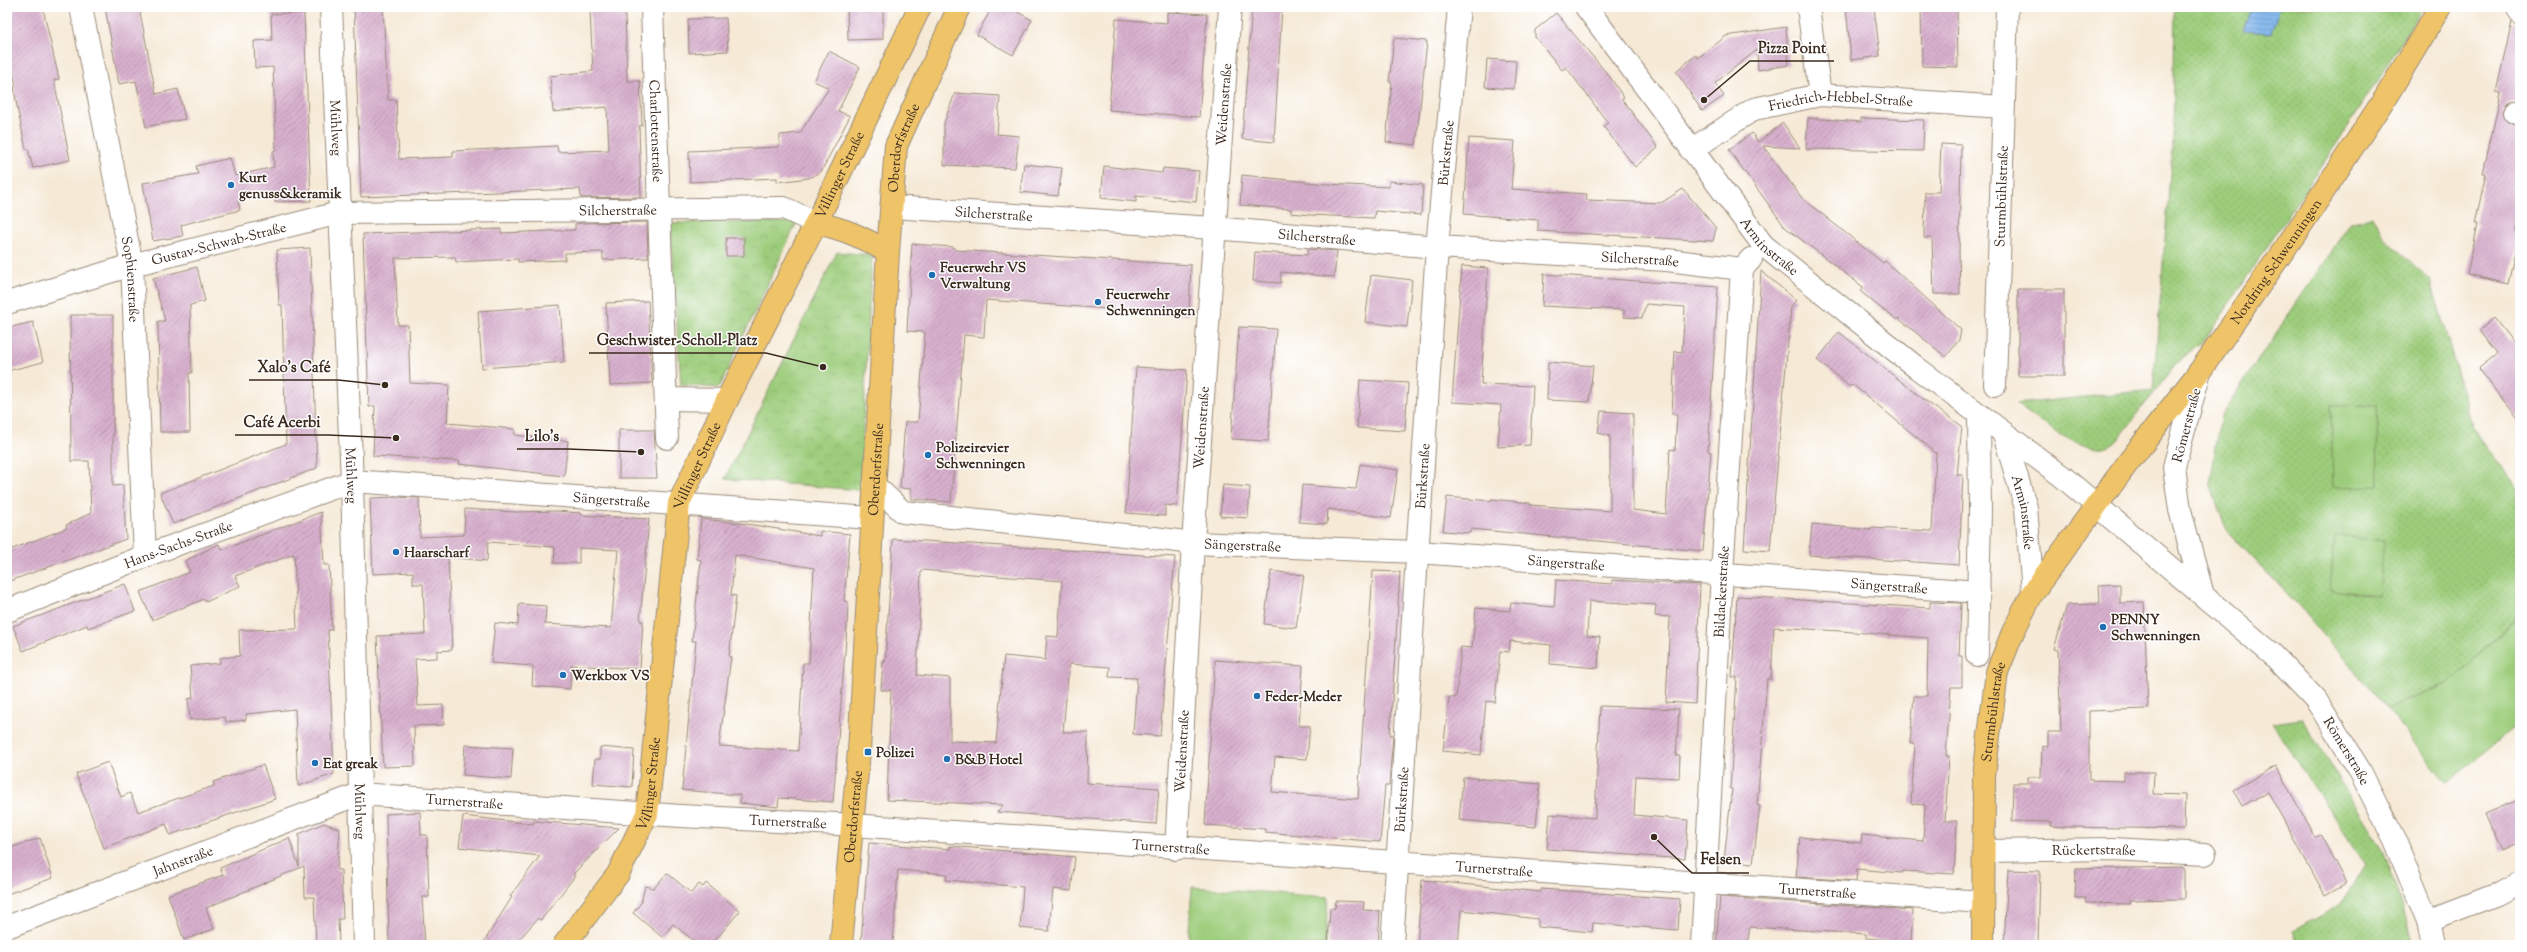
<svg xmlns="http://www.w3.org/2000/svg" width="2527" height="952" font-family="'Sorts Mill Goudy',serif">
<defs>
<pattern id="grass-dots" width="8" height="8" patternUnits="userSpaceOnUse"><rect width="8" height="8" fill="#9dcd7c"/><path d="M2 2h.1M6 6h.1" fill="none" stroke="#88b06b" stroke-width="1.8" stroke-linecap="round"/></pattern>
<pattern id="park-crowns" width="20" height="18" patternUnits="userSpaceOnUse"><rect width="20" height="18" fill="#9dcd7c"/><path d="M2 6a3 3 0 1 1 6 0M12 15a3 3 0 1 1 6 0" fill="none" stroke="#88b06b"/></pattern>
<pattern id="water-rules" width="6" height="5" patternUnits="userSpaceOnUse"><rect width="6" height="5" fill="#7db4ec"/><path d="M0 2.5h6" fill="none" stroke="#6893bf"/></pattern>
<pattern id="building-hatch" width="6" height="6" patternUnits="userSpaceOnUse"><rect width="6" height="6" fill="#d8b0ce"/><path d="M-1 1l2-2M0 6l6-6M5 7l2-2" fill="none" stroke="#b08fa7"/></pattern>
</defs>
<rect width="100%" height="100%" fill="#fff"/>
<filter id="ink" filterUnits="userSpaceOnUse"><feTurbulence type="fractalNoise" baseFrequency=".025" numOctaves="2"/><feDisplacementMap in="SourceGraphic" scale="8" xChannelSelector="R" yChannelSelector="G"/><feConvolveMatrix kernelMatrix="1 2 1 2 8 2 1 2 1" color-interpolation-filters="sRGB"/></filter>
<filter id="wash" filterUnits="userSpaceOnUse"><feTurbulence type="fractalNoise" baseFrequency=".012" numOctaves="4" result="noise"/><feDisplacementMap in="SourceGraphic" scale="16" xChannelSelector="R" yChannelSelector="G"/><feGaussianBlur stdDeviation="0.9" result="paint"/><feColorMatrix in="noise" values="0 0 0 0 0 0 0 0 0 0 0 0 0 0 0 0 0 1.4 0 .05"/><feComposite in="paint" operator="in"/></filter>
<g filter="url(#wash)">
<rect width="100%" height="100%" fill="#f6ead7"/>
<!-- grass -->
<g fill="url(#grass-dots)" stroke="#6c7c4d">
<path d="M2175,7H2424L2347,128L2204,341L2180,359L2117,441C2113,443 2107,447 2103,447C2077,452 2036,418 2016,404L2153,390L2173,137Z"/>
<polygon points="2373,215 2385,238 2431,281 2473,428 2520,492 2520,613 2449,683 2387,709 2298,605 2226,530 2210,484 2221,415 2351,222"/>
<polygon points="2302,719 2383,850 2399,893 2413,945 2299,945 2293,931 2341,904 2365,864 2272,723"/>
</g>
<!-- park -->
<g fill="url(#park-crowns)" stroke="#6c7c4d">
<polygon points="797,222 719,388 681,385 670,223"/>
<polygon points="837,252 872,255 860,490 725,479"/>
</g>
<!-- garden -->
<g fill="#9dcd7c" stroke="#6c7c4d">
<polygon points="2377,405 2378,486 2333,487 2331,406"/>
<polygon points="2335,536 2384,541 2379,595 2330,590"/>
<polygon points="2520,614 2520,723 2447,783 2387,709 2449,683"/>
<polygon points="1192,887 1328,897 1325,945 1188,945"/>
</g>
<!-- water -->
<polygon fill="url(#water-rules)" stroke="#5c6f85" points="2251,7 2280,7 2271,33 2243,31"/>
<g id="blocks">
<!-- building -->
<g fill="url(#building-hatch)" fill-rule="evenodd">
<polygon points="7,7 41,7 43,9 59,79 54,80 70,160 33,168 28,149 26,149 17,107 14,87 16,86 7,44"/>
<polygon points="105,7 139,7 156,94 178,89 185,119 146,127 136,81 119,84"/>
<polygon points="354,7 383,7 388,100 396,100 399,159 453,157 453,151 557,146 558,152 609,150 607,107 553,112 550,76 593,71 590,11 625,10 627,81 640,81 642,125 639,126 641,197 581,198 580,189 361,197"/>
<polygon points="847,7 883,7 883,39 848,40"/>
<polygon points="992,7 1009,7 1032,20 1013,55 977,35"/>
<polygon points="1252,7 1282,7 1274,142 1242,139"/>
<polygon points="1846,7 1874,7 1880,56 1851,60"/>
<polygon points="1921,7 1957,7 1958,67 1922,66"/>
<polygon points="1167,12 1207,14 1199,117 1109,110 1116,19 1167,23"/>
<polygon points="304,13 311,201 275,202 275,192 238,201 240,210 181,225 183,236 153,241 143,183 198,174 196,166 230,158 235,176 274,167 273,151 276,150 273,67 255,68 254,41 272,40 271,14"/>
<polygon points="1556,13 1610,77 1624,98 1622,99 1658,148 1635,167 1603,126 1608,123 1566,67 1562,70 1535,37 1535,30"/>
<polygon points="726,18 728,51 689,53 688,19"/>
<polygon points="2512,22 2520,25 2520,101 2508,102 2503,113 2510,123 2520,126 2520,216 2516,233 2519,234 2508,284 2467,274 2478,224 2475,224 2486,173 2483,173 2501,93 2496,92"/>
<polygon points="1786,27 1789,65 1758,70 1757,50 1715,83 1724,96 1702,111 1676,71 1696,55 1698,58 1726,36"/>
<polygon points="1394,38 1427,41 1416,145 1386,142 1392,82 1389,82"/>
<polygon points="829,51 860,67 838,111 850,116 821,172 809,178 777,182 777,178 690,182 689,151 779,147 780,135 800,133 829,88 814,81"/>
<polygon points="1487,59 1516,61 1514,89 1485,87"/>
<polygon points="955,93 1000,96 997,134 1019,136 1015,168 944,165 944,123"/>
<polygon points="1808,118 1861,122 1861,118 1924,120 1923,151 1806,149"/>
<polygon points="1783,123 1800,148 1763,146 1802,198 1883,263 1885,261 1961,330 1959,340 1946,357 1898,318 1897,320 1878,306 1860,291 1863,287 1785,227 1729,150 1752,133 1758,142"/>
<polygon points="1469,138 1515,141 1511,189 1587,194 1586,200 1661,203 1683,189 1716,228 1713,241 1538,231 1538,220 1464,214"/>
<polygon points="1941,144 1961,145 1959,253 1960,294 1934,294 1932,238 1924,238 1925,192 1939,192"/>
<polygon points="1024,164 1062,168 1058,196 1020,192"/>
<polygon points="1104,166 1162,173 1163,168 1199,171 1196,202 1136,196 1136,202 1101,198"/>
<polygon points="1242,175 1326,184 1389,187 1389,181 1423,185 1421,215 1375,211 1374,218 1311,215 1291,213 1291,209 1240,205"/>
<polygon points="647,222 648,258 603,260 603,252 565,253 565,260 518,262 518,259 456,262 455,257 395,258 398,325 408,325 410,383 449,385 447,423 515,429 515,435 568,441 564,476 459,464 460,461 373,456 375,406 369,407 363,234 501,229 501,233 575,230 575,224 582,223"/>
<rect x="726" y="238" width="18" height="18"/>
<polygon points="912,244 953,247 955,250 1191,265 1189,315 986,300 984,337 964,335 951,502 911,499 911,489 900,488 905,422 918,422 925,332 907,331"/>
<polygon points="310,248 317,468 173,524 160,493 286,444 282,305 279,305 277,250"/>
<polygon points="1308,249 1337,251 1334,277 1281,272 1281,283 1253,281 1255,252 1307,255"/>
<polygon points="1462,266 1488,268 1481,384 1533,386 1530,445 1498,447 1501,405 1452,402"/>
<polygon points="197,267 205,301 190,305 192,373 189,373 190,432 160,432 158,321 165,321 153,278"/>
<polygon points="1761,271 1796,300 1791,307 1770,551 1744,549"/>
<polygon points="1544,274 1718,287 1708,451 1711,452 1703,551 1471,529 1470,533 1443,531 1447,497 1491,501 1491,499 1530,503 1530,505 1610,511 1610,436 1598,433 1601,411 1633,413 1633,510 1666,514 1670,449 1675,450 1677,414 1672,414 1675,351 1682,352 1685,307 1646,304 1642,318 1624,317 1624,310 1542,306"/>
<polygon points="1371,275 1412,280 1407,327 1365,322"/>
<rect x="2018" y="289" width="46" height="87"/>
<polygon points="648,301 652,383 610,385 606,303"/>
<polygon points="560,305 564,362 482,368 478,311"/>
<polygon points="70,315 113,315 113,486 123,485 126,539 7,582 7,551 67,528 66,525 91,513 89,461 71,461"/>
<polygon points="2494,318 2520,351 2520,421 2478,369 2497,354 2479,331"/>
<polygon points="33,322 43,362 7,371 7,328"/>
<polygon points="1239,327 1276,329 1268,441 1231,439"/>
<polygon points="1839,332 1927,402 1962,426 1957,475 1963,475 1959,565 1809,555 1812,524 1871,530 1871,528 1932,531 1936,453 1852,384 1850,387 1817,360"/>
<polygon points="1548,362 1593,366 1589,402 1547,400"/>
<polygon points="1136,367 1187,370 1177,506 1165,505 1165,516 1126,513"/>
<polygon points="1360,380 1408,383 1405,431 1357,428"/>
<polygon points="619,430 654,430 657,478 619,478"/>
<polygon points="1360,464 1398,470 1391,518 1328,509 1327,524 1299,522 1302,485 1356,489"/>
<polygon points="1223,485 1250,487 1248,518 1220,516"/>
<polygon points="398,497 419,498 420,537 464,535 465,509 515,512 556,511 581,513 581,515 649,519 640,621 643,621 640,669 571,665 570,689 532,686 533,666 491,663 495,623 518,625 519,604 546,606 545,624 611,628 618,550 579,548 579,563 554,563 555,547 488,542 487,561 448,557 452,650 437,651 437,658 415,659 418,706 443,705 444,725 414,726 415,766 383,767 377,636 425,634 423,584 413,584 413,572 373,574 370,498"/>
<polygon points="321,512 324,565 329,565 332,630 328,630 334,774 298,786 295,709 246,714 246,720 226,722 225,717 190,720 188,699 193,698 190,666 220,663 220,658 240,656 239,630 297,629 294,554 235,576 240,586 206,602 204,599 152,620 140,592 190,572 185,561 219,544 222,550"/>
<path d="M701,519L741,523L820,536V531L850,534L844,601L848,602L847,627L833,802L779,798L778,807L740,803V795L682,790L696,641H692L701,560L697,559ZM735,555L814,568L809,663H803L798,751L719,746L731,657H729L736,596L731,595Z"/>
<path d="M893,539L1175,557L1160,736L1133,734L1137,678L1109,677L1110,667L1069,664L1063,732H1088L1087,783L1159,788L1156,824L997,812L1003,805L887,800L891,690H881L883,662H885ZM921,570L1062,581L1058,637L1047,636L1045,660L1004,656L996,743L950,741V678L917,675Z"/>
<polygon points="1271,571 1304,575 1296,628 1264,624"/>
<polygon points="1373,571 1400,572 1390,735 1393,735 1389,786 1385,786 1380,842 1265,832 1265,829 1205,825 1215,660 1303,666 1299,726 1310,726 1307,759 1275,757 1272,792 1358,799"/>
<polygon points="1556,580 1612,584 1612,580 1700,585 1695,704 1666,702 1670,617 1655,616 1656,605 1589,601 1587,636 1600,637 1598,668 1550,664 1551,645 1510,641 1509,652 1500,651 1495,702 1486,701 1481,755 1443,751 1449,697 1456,698 1461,647 1472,648 1476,608 1510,611 1511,603 1554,607"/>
<polygon points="125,584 135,611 88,628 87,625 23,651 13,626"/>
<polygon points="2120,584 2120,603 2144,602 2148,709 2089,711 2089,780 2124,781 2124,772 2154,772 2153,794 2185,795 2184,829 2065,827 2051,826 2051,822 2012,821 2013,783 2028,783 2028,777 2041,777 2042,746 2048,747 2048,732 2061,732 2058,650 2054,649 2067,605 2100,604 2099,585"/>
<polygon points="1737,596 1930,608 1930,602 1961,603 1959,656 1962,656 1962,687 1951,687 1946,756 1949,756 1945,821 1957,821 1954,874 1903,871 1902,873 1857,869 1856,881 1796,877 1800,837 1861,843 1862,835 1923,841 1925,805 1911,804 1915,743 1910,743 1914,696 1927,696 1928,638 1841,631 1774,627 1771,679 1767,679 1757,805 1760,806 1753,863 1724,860 1732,789 1730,789 1737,677 1732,677"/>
<polygon points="1600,706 1679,709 1676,756 1680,756 1679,778 1636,776 1634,815 1688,820 1685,859 1547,849 1550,814 1595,818"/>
<polygon points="465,745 513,748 511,779 463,775"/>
<polygon points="600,747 634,750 632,787 593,784 595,759 600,759"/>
<polygon points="108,762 121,797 130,793 138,812 214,786 213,782 263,765 275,799 170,835 166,824 104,848 76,774"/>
<polygon points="2276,766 2315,837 2320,834 2346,883 2325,895 2268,792 2242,806 2233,790"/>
<polygon points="1463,777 1540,784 1536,827 1459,820"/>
<polygon points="2520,799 2520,842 2501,851 2485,814"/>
<polygon points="420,812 421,835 427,835 429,897 422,897 425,945 389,945 386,814"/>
<polygon points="463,816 533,824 534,821 619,828 573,874 575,876 541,920 538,918 514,945 482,945 512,897 510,896 540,856 459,847"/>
<polygon points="324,823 340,829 337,870 341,870 343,919 338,919 339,945 316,945 314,897 305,897 304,866 206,908 214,929 184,940 168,895 223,875 220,868 289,838 299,866 299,834"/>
<polygon points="40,838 53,878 7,894 7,849"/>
<polygon points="869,843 950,849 950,846 1075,857 1071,891 1053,889 1049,931 1020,928 1023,887 946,880 947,874 898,870 893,944 861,942"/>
<polygon points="2184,867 2184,899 2129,900 2129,904 2085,903 2086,898 2075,898 2076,869"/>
<polygon points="2008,870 2040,871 2038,945 2004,945"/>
<polygon points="667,873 691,893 699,884 703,887 706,883 740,911 711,945 699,945 673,924 662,937 633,913 641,903 645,886 654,888"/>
<polygon points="1422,880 1541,892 1541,889 1680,899 1678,930 1593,923 1592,932 1538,927 1538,919 1461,910 1458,945 1417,945"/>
<polygon points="1720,897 1913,910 1911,942 1866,938 1866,934 1750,927 1747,945 1716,945"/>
<polygon points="1336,901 1364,902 1363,910 1380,911 1378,945 1328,945 1330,908 1335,908"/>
</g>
</g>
</g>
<g filter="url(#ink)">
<use href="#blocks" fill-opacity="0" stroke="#988a7a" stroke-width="1"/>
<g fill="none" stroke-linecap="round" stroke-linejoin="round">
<!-- minor casing -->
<g stroke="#988a7a" stroke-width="24">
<g id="minor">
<path id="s1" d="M81,7L132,265L145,556"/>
<path id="s2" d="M331,7L352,481L364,945"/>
<path id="s3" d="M652,7L667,438"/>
<path id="s4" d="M1586,7L1763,245L1917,368L2063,477L2272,654L2316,700L2359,769L2395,841L2428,921L2433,945"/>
<polyline points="1808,7 1820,95"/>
<polyline points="2517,7 2520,13"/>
<polyline points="2515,112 2520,114"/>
<path id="s5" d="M1691,150L1754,109L1820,95L2003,107"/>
<path id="s6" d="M892,207L1213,228L1437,247L1667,260L1742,269"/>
<path id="s7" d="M7,303L132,265L339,213L784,208L816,223"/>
<polyline points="2200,371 2174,467 2180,510 2203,595"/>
<path id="s8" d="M1995,385L2007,7"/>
<polyline points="666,399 727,400"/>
<path id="s9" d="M2004,434L2026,508L2033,592"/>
<polyline points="874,485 903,512 1143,537"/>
<path id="s10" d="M1154,538L1193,543L1417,552L1979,592"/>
<path id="s11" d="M7,611L145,556L352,481L871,518"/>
<polyline points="1977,655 1980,511 1979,415"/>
<path id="s12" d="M1176,849L1193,543L1230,7"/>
<path id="s13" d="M1984,851L2112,849L2205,854"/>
<polyline points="2428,921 2498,894 2520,882"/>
<path id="s14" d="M7,927L359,794L681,816L837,824L1983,902"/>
<path id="s15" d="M1392,945L1437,247L1459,7"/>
<path id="s16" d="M1702,945L1722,573L1742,269L1751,259"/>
</g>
</g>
<!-- major casing -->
<g stroke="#988a7a" stroke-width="24">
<g id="major">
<path d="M816,223C845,229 862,237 888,252"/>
<path id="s17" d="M564,945L618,874L647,814L679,503L727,400L816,223L920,7"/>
<path id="s18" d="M841,945L859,751L888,252L896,146L959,7"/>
<path id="s19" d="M1983,945L1984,776L1997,672L2013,632L2033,592L2127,464L2200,371L2304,221L2387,95L2440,7"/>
</g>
</g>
<!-- minor -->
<use href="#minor" stroke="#fff" stroke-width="22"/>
<!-- major -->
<use href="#major" stroke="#efc469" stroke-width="22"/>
</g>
</g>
<!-- markers -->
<g fill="#1f6fb2" stroke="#fff" stroke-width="1.5">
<circle cx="231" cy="185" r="4"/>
<circle cx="932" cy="275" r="4"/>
<circle cx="1098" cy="302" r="4"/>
<circle cx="928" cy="455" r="4"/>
<circle cx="396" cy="552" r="4"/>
<circle cx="2103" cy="627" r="4"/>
<circle cx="563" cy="675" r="4"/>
<circle cx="1257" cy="696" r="4"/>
<rect x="864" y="748" width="8" height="8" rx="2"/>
<circle cx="947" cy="759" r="4"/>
<circle cx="315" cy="763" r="4"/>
</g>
<g text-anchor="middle" stroke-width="3" stroke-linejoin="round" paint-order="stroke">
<!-- street labels -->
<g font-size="14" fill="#3b2a1e" stroke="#fff">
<text dy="5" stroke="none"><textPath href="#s12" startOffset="746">Weidenstraße</textPath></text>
<text dy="5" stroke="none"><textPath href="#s5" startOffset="163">Friedrich-Hebbel-Straße</textPath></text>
<text dy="5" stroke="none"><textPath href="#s2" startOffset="121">Mühlweg</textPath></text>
<text dy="5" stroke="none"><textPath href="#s3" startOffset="124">Charlottenstraße</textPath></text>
<text dy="5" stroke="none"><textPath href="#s18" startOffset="801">Oberdorfstraße</textPath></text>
<text dy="5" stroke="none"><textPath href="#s15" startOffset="794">Bürkstraße</textPath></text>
<text dy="5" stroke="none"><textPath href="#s17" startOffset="834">Villinger Straße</textPath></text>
<text dy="5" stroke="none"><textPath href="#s8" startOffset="189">Sturmbühlstraße</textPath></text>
<text dy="5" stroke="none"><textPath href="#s7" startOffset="623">Silcherstraße</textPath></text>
<text dy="5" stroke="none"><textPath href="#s6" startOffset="102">Silcherstraße</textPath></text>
<text dy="5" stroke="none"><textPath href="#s6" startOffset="426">Silcherstraße</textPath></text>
<text dy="5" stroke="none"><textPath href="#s7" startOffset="220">Gustav-Schwab-Straße</textPath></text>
<text dy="5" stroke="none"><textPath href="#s4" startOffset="302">Arminstraße</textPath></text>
<text dy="5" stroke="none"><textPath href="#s6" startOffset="750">Silcherstraße</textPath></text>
<text dy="5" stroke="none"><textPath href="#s19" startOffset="772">Nordring Schwenningen</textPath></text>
<text dy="5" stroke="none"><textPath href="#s1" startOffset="277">Sophienstraße</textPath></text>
<text transform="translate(2186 425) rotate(-75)" y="5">Römerstraße</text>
<text dy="5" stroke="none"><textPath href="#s12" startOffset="422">Weidenstraße</textPath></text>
<text dy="5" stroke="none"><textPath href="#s17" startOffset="510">Villinger Straße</textPath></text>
<text dy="5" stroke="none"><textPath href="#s18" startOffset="477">Oberdorfstraße</textPath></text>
<text dy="5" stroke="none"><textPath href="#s2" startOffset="469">Mühlweg</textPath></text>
<text dy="5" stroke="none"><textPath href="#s15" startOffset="470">Bürkstraße</textPath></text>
<text dy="5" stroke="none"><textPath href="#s11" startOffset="629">Sängerstraße</textPath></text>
<text dy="5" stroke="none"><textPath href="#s9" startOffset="81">Arminstraße</textPath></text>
<text dy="5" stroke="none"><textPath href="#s11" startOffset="184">Hans-Sachs-Straße</textPath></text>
<text dy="5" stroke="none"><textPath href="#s10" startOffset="89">Sängerstraße</textPath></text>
<text dy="5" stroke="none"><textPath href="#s10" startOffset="413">Sängerstraße</textPath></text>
<text dy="5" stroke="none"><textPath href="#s10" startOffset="737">Sängerstraße</textPath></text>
<text dy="5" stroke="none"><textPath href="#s16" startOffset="354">Bildackerstraße</textPath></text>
<text dy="5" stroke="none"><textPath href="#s19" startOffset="234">Sturmbühlstraße</textPath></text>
<text dy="5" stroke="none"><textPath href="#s12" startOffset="98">Weidenstraße</textPath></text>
<text dy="5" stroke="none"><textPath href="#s4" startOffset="1073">Römerstraße</textPath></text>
<text dy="5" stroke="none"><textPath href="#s17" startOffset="186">Villinger Straße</textPath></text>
<text dy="5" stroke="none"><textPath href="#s15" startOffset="146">Bürkstraße</textPath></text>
<text dy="5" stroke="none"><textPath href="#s14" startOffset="482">Turnerstraße</textPath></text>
<text dy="5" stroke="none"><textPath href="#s2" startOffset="805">Mühlweg</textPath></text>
<text dy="5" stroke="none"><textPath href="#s18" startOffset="129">Oberdorfstraße</textPath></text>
<text dy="5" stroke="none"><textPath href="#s14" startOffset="806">Turnerstraße</textPath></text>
<text dy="5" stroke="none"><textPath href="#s14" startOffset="1190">Turnerstraße</textPath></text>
<text dy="5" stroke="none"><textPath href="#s13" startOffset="110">Rückertstraße</textPath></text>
<text dy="5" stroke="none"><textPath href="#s14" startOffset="188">Jahnstraße</textPath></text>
<text dy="5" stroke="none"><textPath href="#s14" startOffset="1514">Turnerstraße</textPath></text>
<text dy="5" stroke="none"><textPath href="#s14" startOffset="1838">Turnerstraße</textPath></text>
</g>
<!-- poi labels -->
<g font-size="14" font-weight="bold" fill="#3b2a1e" stroke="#fff" text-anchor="start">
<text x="239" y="182">Kurt<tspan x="239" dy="16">genuss&amp;keramik</tspan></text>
<text x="940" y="272">Feuerwehr VS<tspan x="940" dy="16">Verwaltung</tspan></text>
<text x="1106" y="299">Feuerwehr<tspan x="1106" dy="16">Schwenningen</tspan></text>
<text x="936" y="452">Polizeirevier<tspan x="936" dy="16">Schwenningen</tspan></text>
<text x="404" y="557">Haarscharf</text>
<text x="2111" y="624">PENNY<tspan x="2111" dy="16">Schwenningen</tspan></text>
<text x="571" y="680">Werkbox VS</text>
<text x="1265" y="701">Feder-Meder</text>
<text x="876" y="757">Polizei</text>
<text x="955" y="764">B&amp;B Hotel</text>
<text x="323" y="768">Eat greak</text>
</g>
</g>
<!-- callouts -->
<path fill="none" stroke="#3b2a1e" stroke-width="1.5" d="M1704 100L1750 61H1834M823 367L766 353H589M385 385L338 380H249M396 438L328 435H235M641 452L568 449H517M1654 837L1692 873H1749"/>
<g fill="#3b2a1e" stroke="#fff" stroke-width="1.5">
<circle cx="1704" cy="100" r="4"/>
<circle cx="823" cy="367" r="4"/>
<circle cx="385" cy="385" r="4"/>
<circle cx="396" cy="438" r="4"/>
<circle cx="641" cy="452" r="4"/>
<circle cx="1654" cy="837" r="4"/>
</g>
<g font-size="15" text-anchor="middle" font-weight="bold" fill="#3b2a1e" stroke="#fff" stroke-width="3" stroke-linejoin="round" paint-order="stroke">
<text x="1792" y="53">Pizza Point</text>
<text x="677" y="345">Geschwister-Scholl-Platz</text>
<text x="294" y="372">Xalo's Café</text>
<text x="282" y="427">Café Acerbi</text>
<text x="542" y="441">Lilo's</text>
<text x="1721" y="864">Felsen</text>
</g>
<!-- margin -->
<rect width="2527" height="952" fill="none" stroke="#fff" stroke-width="24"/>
</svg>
